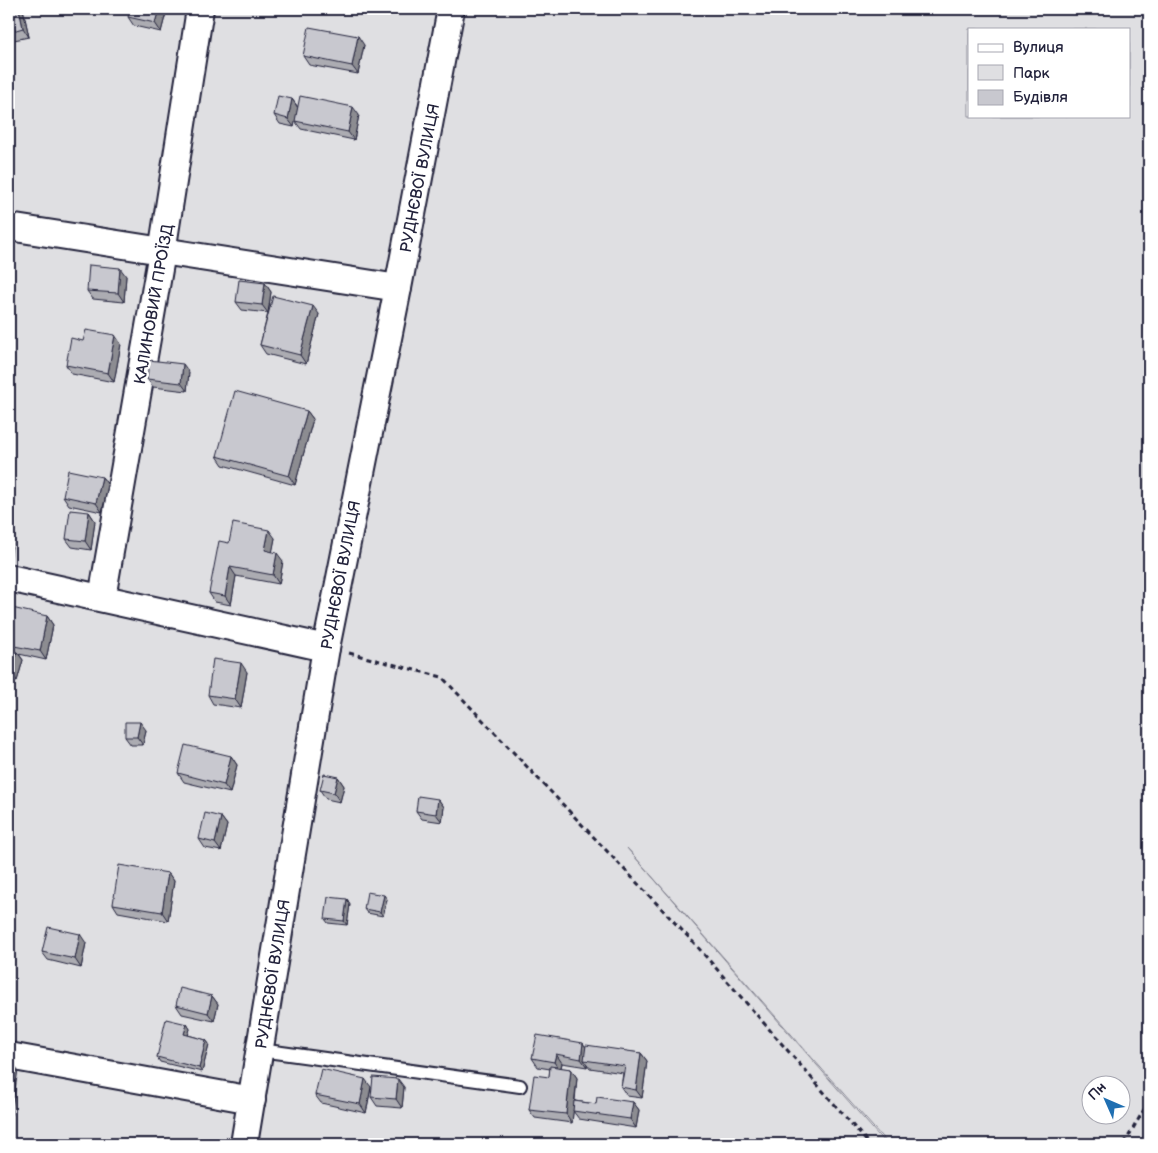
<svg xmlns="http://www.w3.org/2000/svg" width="1158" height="1153" font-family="'Balsamiq Sans',sans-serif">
<rect width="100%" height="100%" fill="#fff"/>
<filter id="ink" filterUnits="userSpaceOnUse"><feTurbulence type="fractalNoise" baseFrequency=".02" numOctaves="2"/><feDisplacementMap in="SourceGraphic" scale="10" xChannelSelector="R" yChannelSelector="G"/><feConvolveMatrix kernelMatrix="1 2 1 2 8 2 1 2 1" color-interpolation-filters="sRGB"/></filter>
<g filter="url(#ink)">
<!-- green -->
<path fill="#dfdfe2" stroke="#80808e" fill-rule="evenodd" d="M9,9H1149V1144H888L627,848L886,1144H9ZM969,29H1129V116H969ZM1090,1086H1120V1116H1090Z"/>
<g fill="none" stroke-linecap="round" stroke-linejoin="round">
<!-- lane casing -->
<g stroke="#22223b" stroke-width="16">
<polyline id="lane" points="260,1050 520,1086"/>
</g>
<!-- street casing -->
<g stroke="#22223b" stroke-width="30">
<g id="street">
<polyline points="9,227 398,288"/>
<polyline points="9,578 326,648"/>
<polyline points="102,598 162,252 200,9"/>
<polyline points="9,1056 252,1100"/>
<polyline points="244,1144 326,648 398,288 451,9"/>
</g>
</g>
<!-- path -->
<g stroke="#22223b" stroke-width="3" stroke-dasharray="5 4" stroke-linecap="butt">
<polyline points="349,653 442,677 695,944 869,1144"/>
<polyline points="1124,1144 1149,1101"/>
</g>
<!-- lane -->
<use href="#lane" stroke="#fff" stroke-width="12"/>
<!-- street -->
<use href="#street" stroke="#fff" stroke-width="26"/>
</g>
<!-- wall -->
<g fill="#acacb2" stroke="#22223b">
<polygon points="9,9 23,9 29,37 9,41"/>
<polygon points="167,9 161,32 134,26 128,17"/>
<polygon points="315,9 334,9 333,13"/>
<polygon points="364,45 358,74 309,65 303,56"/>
<polygon points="292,99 298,107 359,115 354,140 301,129 295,121 294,127 280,124 274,115"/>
<polygon points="126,276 124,302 93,299 87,291"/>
<polygon points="265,283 271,292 268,313 319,314 306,364 266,354 260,345 268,313 242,310 236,302"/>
<polygon points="83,341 121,344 114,382 72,374 66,365"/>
<polygon points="189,372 187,391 153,387 147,379"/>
<polygon points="307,411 313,419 295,485 223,465 217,456"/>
<polygon points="102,477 108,485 102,512 69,505 63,496"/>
<polygon points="89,512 95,521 91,550 72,547 66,539"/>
<polygon points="275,538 272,552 283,561 279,584 236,576 231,605 215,602 209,593 229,543"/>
<polygon points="47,616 53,625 46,660 19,654 23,660 17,681 9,678 9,626"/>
<polygon points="247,672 241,708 213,704 208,695"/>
<polygon points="146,730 143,745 131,745 125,737"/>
<polygon points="231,756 237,765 230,793 184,782 178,773"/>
<polygon points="338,777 344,786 340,802 326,799 320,790"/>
<polygon points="438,799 444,807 442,822 422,819 416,811"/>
<polygon points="221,817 227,825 221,851 205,848 199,839"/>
<polygon points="168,873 174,881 168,921 118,912 113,904"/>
<polygon points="347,899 350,904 347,925 328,923 325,919"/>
<polygon points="387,899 383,916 367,913 364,909"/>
<polygon points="86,943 81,968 48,960 42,952"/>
<polygon points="212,996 218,1004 214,1021 182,1014 176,1005"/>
<polygon points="187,1024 190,1029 188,1035 206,1040 209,1044 202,1072 160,1062 157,1057"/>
<polygon points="586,1047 641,1053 647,1061 642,1098 627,1096 621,1087 623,1073 590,1068 587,1064 587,1067 562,1063 561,1068 571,1069 577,1078 575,1101 596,1104 633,1102 639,1110 636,1128 579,1119 573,1111 572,1123 535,1118 529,1110 549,1077 550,1069 538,1067 532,1058"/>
<polygon points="371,1087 366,1113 321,1103 315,1095"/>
<polygon points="404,1087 402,1108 377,1106 371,1097"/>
</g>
<!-- shaded-wall -->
<g fill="#8c8c91" stroke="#22223b">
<polygon points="19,9 23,9 29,37 23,28"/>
<polygon points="159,9 167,9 161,32 155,23"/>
<polygon points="329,9 334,9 333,13"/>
<polygon points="358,36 364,45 358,74 352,66"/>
<polygon points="292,99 298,108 294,127 288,119"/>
<polygon points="353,107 359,115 354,140 348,132"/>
<polygon points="120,268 126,276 124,302 118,293"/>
<polygon points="265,283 271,292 268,313 262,305"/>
<polygon points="313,306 319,314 306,364 300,355"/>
<polygon points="115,335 121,344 114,382 108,373"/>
<polygon points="183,364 189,372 187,391 181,383"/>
<polygon points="307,411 313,419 295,485 289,476"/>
<polygon points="102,477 108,485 102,512 96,503"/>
<polygon points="89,512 95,521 91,550 85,541"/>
<polygon points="269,530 275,538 271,559 265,550"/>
<polygon points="9,532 13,538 10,561 9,560"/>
<polygon points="277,553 283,561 279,584 273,575"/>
<polygon points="230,567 236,576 231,605 225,596"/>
<polygon points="47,616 53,625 46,660 40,651"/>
<polygon points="17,652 23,660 17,681 11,672"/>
<polygon points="241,663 247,672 241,708 235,699"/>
<polygon points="140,722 146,730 143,745 137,737"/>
<polygon points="231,756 237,765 230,793 224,785"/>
<polygon points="338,777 344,786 340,802 334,793"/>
<polygon points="438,799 444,807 442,822 436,814"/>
<polygon points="221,817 227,825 221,851 215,843"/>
<polygon points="168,873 174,881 168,921 162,912"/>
<polygon points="384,895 387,899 383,916 380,912"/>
<polygon points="347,899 350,904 347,925 344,921"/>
<polygon points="80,934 86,943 81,968 75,959"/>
<polygon points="212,996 218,1004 214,1021 208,1013"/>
<polygon points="187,1024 190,1029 187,1039 184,1034"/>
<polygon points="206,1040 209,1044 202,1072 199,1068"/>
<polygon points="583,1043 589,1052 584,1060 587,1064 587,1067 581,1059"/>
<polygon points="641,1053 647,1061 642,1098 636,1090"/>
<polygon points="556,1054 562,1063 560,1071 554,1062"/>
<polygon points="12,1062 18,1070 11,1115 9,1111 9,1082"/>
<polygon points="571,1069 577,1078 572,1123 566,1114"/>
<polygon points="365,1079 371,1087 366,1113 360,1104"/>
<polygon points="398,1079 404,1087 402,1108 396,1099"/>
<polygon points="633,1102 639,1110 636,1128 630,1119"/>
</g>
<!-- building -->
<g fill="#c8c8cf" stroke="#22223b">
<polygon points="9,9 19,9 23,28 9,32"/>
<polygon points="130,9 159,9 155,23 128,17"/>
<polygon points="309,27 358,36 352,66 303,56"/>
<polygon points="278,96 292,99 288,119 274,115"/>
<polygon points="300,96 353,107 348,132 295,121"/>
<polygon points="89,265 120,268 118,293 87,291"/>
<polygon points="239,280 265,283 262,305 236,302"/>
<polygon points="273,296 313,306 300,355 260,345"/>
<polygon points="86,330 115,335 108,373 66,365 71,338 83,341"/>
<polygon points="149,360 183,364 181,383 147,379"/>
<polygon points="235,391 307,411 289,476 217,456"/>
<polygon points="68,470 102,477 96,503 63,496"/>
<polygon points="70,510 89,512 85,541 66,539"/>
<polygon points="233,523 269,530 265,550 277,553 273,575 230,567 225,596 209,593 219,541 229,543"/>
<polygon points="12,608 47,616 40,651 9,645 9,626"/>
<polygon points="9,649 17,652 11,672 9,671"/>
<polygon points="213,659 241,663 235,699 208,695"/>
<polygon points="125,722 140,722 137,737 125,737"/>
<polygon points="185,745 231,756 224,785 178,773"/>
<polygon points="324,774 338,777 334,793 320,790"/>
<polygon points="418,796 438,799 436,814 416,811"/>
<polygon points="205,813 221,817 215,843 199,839"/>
<polygon points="119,865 168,873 162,912 113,904"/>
<polygon points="367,892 384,895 380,912 364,909"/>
<polygon points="328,897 347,899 344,921 325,919"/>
<polygon points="48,927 80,934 75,959 42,952"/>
<polygon points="180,988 212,996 208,1013 176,1005"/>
<polygon points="166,1019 187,1024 184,1034 206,1040 199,1068 157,1057"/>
<polygon points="537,1035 583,1043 581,1059 556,1054 554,1062 532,1058"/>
<polygon points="586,1045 641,1053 636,1090 621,1087 625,1066 584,1060"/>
<polygon points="9,1061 12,1062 9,1082"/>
<polygon points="550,1066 571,1069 566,1114 529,1110 534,1075 549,1077"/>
<polygon points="321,1069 365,1079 360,1104 315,1095"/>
<polygon points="373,1077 398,1079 396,1099 371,1097"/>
<polygon points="597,1097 633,1102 630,1119 573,1111 574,1101 596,1104"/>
</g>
</g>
<g text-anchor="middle" stroke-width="4.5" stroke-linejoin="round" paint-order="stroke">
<!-- street labels -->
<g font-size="16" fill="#22223b" stroke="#fff">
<text transform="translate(419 178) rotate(-79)" y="6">РУДНЄВОЇ ВУЛИЦЯ</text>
<text transform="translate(153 304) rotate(-80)" y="6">КАЛИНОВИЙ ПРОЇЗД</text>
<text transform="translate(340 575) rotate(-79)" y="6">РУДНЄВОЇ ВУЛИЦЯ</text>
<text transform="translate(272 974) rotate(-81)" y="6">РУДНЄВОЇ ВУЛИЦЯ</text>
</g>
</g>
<!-- margin -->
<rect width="1158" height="1153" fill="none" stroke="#fff" stroke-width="30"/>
<rect x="15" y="15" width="1128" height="1123" fill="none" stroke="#22223b" stroke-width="2" filter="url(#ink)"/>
<!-- legend -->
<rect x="968" y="28" width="162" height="90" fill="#ffffff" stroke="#a7a7b1"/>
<rect x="978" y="44" width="25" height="8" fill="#ffffff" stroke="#a7a7b1"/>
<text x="1013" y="52" font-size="15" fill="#22223b">Вулиця</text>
<rect x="978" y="65" width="25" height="15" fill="#dfdfe2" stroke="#a7a7b1"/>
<text x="1013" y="78" font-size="15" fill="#22223b">Парк</text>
<rect x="978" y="90" width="25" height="15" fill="#c8c8cf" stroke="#a7a7b1"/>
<text x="1013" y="102" font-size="15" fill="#22223b">Будівля</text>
<!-- north arrow -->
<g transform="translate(1106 1100) rotate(315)"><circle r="24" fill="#ffffff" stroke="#a7a7b1"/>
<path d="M0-4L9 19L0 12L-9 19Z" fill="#1f6fb2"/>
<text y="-8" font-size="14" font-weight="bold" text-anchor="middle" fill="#22223b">Пн</text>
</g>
</svg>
